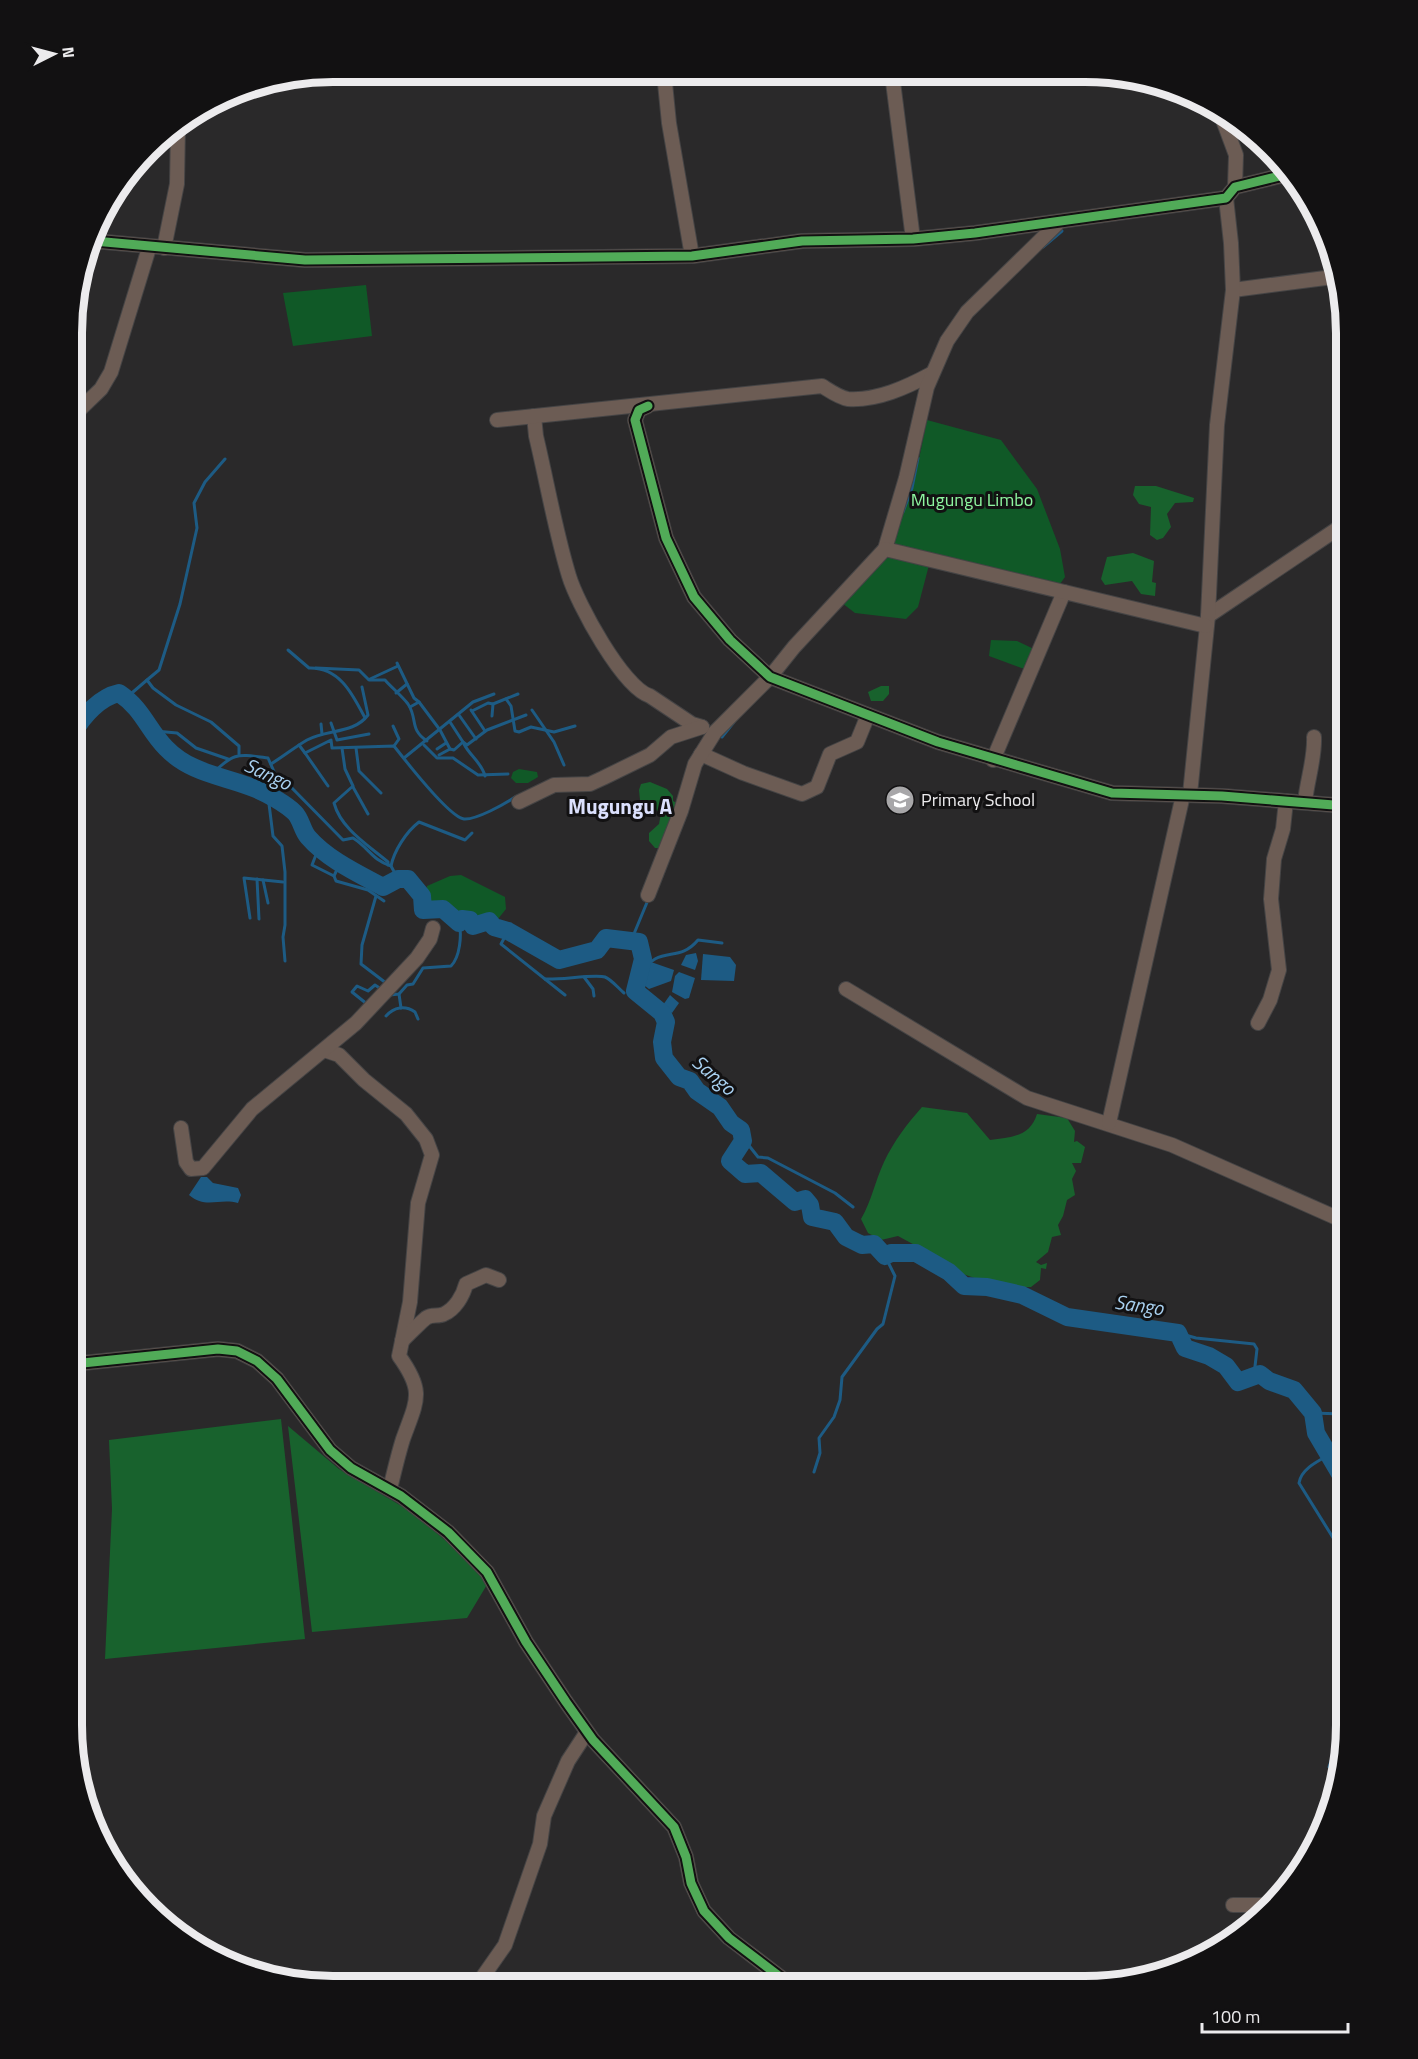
<svg xmlns="http://www.w3.org/2000/svg" width="1418" height="2059" font-family="'Titillium Web',sans-serif">
<rect width="100%" height="100%" fill="#2a292a"/>
<!-- green -->
<g fill="#105927">
<polygon points="366,285 372,336 293,346 283,293"/>
<polygon points="927,420 1001,440 1037,489 1060,549 1065,577 1060,584 893,545 892,540 913,488"/>
<polygon points="886,556 929,565 918,607 906,619 855,613 842,603"/>
<polygon points="991,640 1017,641 1036,650 1027,670 989,656"/>
<polygon points="519,769 537,772 538,777 528,783 516,783 511,778 513,772"/>
<polygon points="461,875 505,897 506,909 498,919 477,920 427,901 427,886 450,876"/>
</g>
<!-- forest -->
<g fill="#18622d">
<polygon points="1135,486 1156,486 1194,498 1193,502 1175,503 1167,514 1171,527 1163,538 1157,540 1150,535 1151,507 1139,504 1133,495"/>
<polygon points="1133,553 1154,561 1152,582 1156,583 1155,596 1141,594 1132,581 1105,585 1101,579 1107,557"/>
<polygon points="881,686 889,686 889,694 883,701 871,701 868,692"/>
<polygon points="650,782 667,789 673,796 673,801 679,804 662,848 655,848 649,841 649,833 659,824 661,813 640,800 639,790 641,784"/>
<path d="M922,1107L967,1113L990,1140C1011,1137 1030,1137 1037,1114L1067,1118L1075,1131L1074,1142L1077,1141L1085,1147L1081,1163H1072L1076,1171L1072,1179L1075,1195L1067,1200L1063,1216L1058,1225L1061,1235L1052,1237L1048,1252L1036,1262L1041,1265L1047,1263L1046,1269L1041,1268L1040,1280L1031,1287H1019V1293L957,1272L922,1249L898,1236L881,1240L868,1233L861,1219C872,1200 875,1181 884,1162C894,1141 907,1124 922,1107Z"/>
<polygon points="281,1419 305,1639 105,1659 112,1509 109,1440"/>
<polygon points="288,1426 339,1469 410,1511 491,1578 467,1618 312,1632"/>
</g>
<!-- water -->
<g fill="#1d5b84">
<polygon points="696,953 698,961 695,970 681,965 686,955"/>
<polygon points="703,954 730,957 736,965 734,981 701,980"/>
<polygon points="651,962 674,970 671,981 649,989 644,985"/>
<polygon points="679,972 695,978 689,998 685,999 672,992 675,976"/>
<polygon points="670,995 679,1003 672,1013 663,1005"/>
<path d="M201,1177H207L213,1183L238,1188L241,1195L238,1203C219,1198 205,1209 189,1195Z"/>
</g>
<g fill="none" stroke-linecap="round" stroke-linejoin="round">
<!-- stream -->
<g stroke="#1d5b84" stroke-width="3">
<polyline points="1043,247 1062,231"/>
<polyline points="903,512 912,488 918,458"/>
<path d="M288,650L309,668C340,667 353,695 365,718"/>
<polyline points="397,663 414,698 419,702 410,707"/>
<path d="M316,668L359,670L369,680H385C392,688 402,696 408,704C418,719 409,729 427,741"/>
<polyline points="370,679 398,666"/>
<polyline points="147,680 159,670 180,604 197,528 194,503 205,482 225,459"/>
<polyline points="396,693 407,684"/>
<polyline points="126,698 147,680 153,688 176,705 211,722 239,746 239,754"/>
<polyline points="506,699 511,706 515,731 519,732 531,727 554,732 575,726"/>
<polyline points="419,702 440,730 450,749"/>
<polyline points="471,710 485,731"/>
<polyline points="532,710 554,742 564,765"/>
<polyline points="472,711 488,703 493,704 518,694"/>
<polyline points="459,715 476,739"/>
<polyline points="492,716 493,704"/>
<polyline points="331,723 337,740 369,734"/>
<polyline points="321,724 322,734"/>
<polyline points="393,726 399,739 394,746"/>
<polyline points="155,731 177,733 196,748 228,759"/>
<polyline points="722,737 734,722"/>
<polyline points="463,742 467,745 487,730 526,715"/>
<path d="M464,744C470,756 482,763 485,776"/>
<path d="M299,745L305,753L331,740L332,748L394,746C405,760 449,817 464,819C476,820 505,804 515,797"/>
<polyline points="424,745 437,758 453,758 478,775 508,774"/>
<path d="M342,748L345,769L353,786L334,803C341,829 368,845 388,862V865"/>
<polyline points="356,748 359,771 381,793"/>
<polyline points="437,749 446,743"/>
<polyline points="305,753 328,786"/>
<polyline points="439,755 450,749 454,750 463,742 450,722"/>
<polyline points="404,758 473,702 494,694"/>
<path d="M271,764C284,756 295,747 307,740C327,729 354,734 368,715L362,687"/>
<path d="M211,775C234,752 237,754 268,758L276,776L288,784L343,840L353,838C369,848 372,860 391,866L398,879"/>
<polyline points="353,787 368,814"/>
<polyline points="268,796 273,836 282,846 285,872 285,925 283,937 285,961"/>
<polyline points="319,847 312,865 334,876"/>
<polyline points="340,863 334,876 336,881 368,890 384,901"/>
<path d="M391,866C394,851 406,832 419,822L465,840L472,833"/>
<polyline points="257,879 259,919"/>
<polyline points="263,880 268,903"/>
<polyline points="376,896 362,945 361,964 386,983"/>
<polyline points="250,918 244,878 283,882"/>
<polyline points="508,931 501,944 565,995"/>
<polyline points="631,941 648,900"/>
<path d="M639,976C660,942 677,965 698,940L722,943"/>
<polyline points="584,977 593,989 594,996"/>
<path d="M545,979C560,980 595,974 605,977C612,980 618,988 624,993"/>
<polyline points="399,994 401,1008"/>
<path d="M390,995L399,994L407,985L413,984L423,968L451,966C460,957 462,935 459,923"/>
<polyline points="367,1004 352,992 357,986 368,991 375,985 381,989"/>
<path d="M386,1016C394,1007 405,1005 415,1012L418,1019"/>
<polyline points="743,1138 758,1157 768,1158 835,1193 853,1207"/>
<polyline points="1178,1333 1196,1338 1254,1344 1257,1349 1254,1375"/>
<polyline points="1313,1413 1342,1414 1346,1419"/>
<path d="M1329,1455C1318,1461 1301,1469 1299,1483L1345,1557"/>
<polyline points="814,1472 820,1453 819,1438 834,1417 840,1400 842,1377 877,1329 883,1324 895,1276 885,1256"/>
<polyline points="1329,1767 1336,1746 1345,1734"/>
</g>
<!-- river -->
<path stroke="#1d5b84" stroke-width="18" d="M74,732C83,716 100,697 119,693C143,709 148,730 166,748C191,774 225,776 256,789C268,794 286,804 295,813C301,819 302,830 308,837C327,859 357,873 383,887L398,879H408L422,896L423,910L443,909L459,923L462,919L470,920L473,926L489,921L494,927L508,931L559,960L597,950L606,938L639,942L643,959L635,991L662,1013L666,1022L662,1042L664,1058L679,1077L690,1081L697,1091L720,1107L731,1123L741,1130L743,1141L730,1161L745,1174L761,1173L795,1202L805,1199L810,1205L812,1217L835,1222L846,1237L862,1245L874,1244L885,1256L891,1253H916L949,1272L964,1286L987,1287L1022,1295L1067,1317L1178,1333L1185,1348L1209,1356L1226,1366L1238,1382L1260,1374L1269,1381L1294,1390L1313,1413L1316,1433L1346,1484"/>
<!-- minor casing -->
<g stroke="#454445" stroke-width="16">
<g id="minor">
<polyline points="664,73 669,123 692,256"/>
<polyline points="892,74 913,239"/>
<polyline points="1220,112 1236,155 1235,187"/>
<polyline points="94,241 305,260 692,256 802,241 913,239 975,233 1226,198 1235,187 1284,175"/>
<polyline points="164,248 177,184 178,127"/>
<polyline points="1233,290 1333,277"/>
<polyline points="648,406 639,410 635,420 666,538 694,597 730,640 770,677 938,742 1112,793 1222,796 1346,806"/>
<polyline points="74,415 101,389 111,372 149,248"/>
<path d="M534,416L536,436C547,482 555,530 569,576C577,603 623,688 650,696L692,724L702,727"/>
<path d="M497,420L822,386C830,391 840,398 848,399C877,401 907,387 931,374"/>
<polyline points="885,549 906,478 927,387 947,341 967,312 1057,224"/>
<polyline points="1208,616 1346,523"/>
<polyline points="701,754 743,773 802,794 817,787 830,754 857,742 868,715"/>
<polyline points="993,760 1064,592"/>
<polyline points="1190,794 1208,616 1217,425 1233,290 1231,243 1226,198"/>
<polyline points="519,802 554,785 590,784 603,778 650,755 671,737 702,727"/>
<path d="M1305,802C1307,780 1315,759 1314,737"/>
<polyline points="648,895 681,811 695,764 715,732 770,677 794,647 885,549 1206,626"/>
<polyline points="846,989 1027,1098 1172,1145 1346,1222"/>
<polyline points="1258,1023 1270,1000 1279,970 1271,899 1274,859 1283,829 1286,801"/>
<path d="M324,1050L339,1055L364,1080L406,1114L426,1139L432,1155L418,1203L410,1302L399,1356C425,1392 417,1400 403,1439C398,1455 394,1472 390,1489"/>
<polyline points="1109,1123 1183,795"/>
<polyline points="181,1128 186,1162 191,1169 203,1168 252,1109 356,1023 417,958 430,939 433,928"/>
<path d="M402,1341C409,1334 419,1324 426,1318C432,1314 438,1317 444,1314C455,1309 463,1296 466,1284L486,1275L499,1280"/>
<polyline points="73,1364 218,1349 237,1351 257,1361 277,1379 330,1450 351,1468 401,1496 448,1532 487,1572 526,1642 566,1702 593,1740 674,1827 686,1857 691,1883 704,1911 729,1938 792,1986"/>
<polyline points="1233,1905 1272,1905"/>
<polyline points="477,1985 505,1945 540,1844 544,1816 568,1761 585,1735"/>
</g>
</g>
<!-- minor -->
<use href="#minor" stroke="#6c5c54" stroke-width="14"/>
<!-- cycleway casing -->
<g stroke="#121112" stroke-width="13">
<g id="cycleway">
<polyline points="94,241 305,260 692,256 802,241 913,239 975,233 1226,198 1235,187 1284,175"/>
<polyline points="648,406 639,410 635,420 666,538 694,597 730,640 770,677 938,742 1112,793 1222,796 1346,806"/>
<polyline points="73,1364 218,1349 237,1351 257,1361 277,1379 330,1450 351,1468 401,1496 448,1532 487,1572 526,1642 566,1702 593,1740 674,1827 686,1857 691,1883 704,1911 729,1938 792,1986"/>
</g>
</g>
<!-- cycleway -->
<use href="#cycleway" stroke="#51ab58" stroke-width="9"/>
</g>
<!-- icons -->
<defs>
<g id="school-disc" transform="scale(1.5)"><circle r="9.5" fill="#a8a7a9" stroke="#121112"/><path d="M0-5L7-2L0 1L-7-2ZM-4 1L0 2.5L4 1V4Q0 6-4 4Z" fill="#fff"/></g>
</defs>
<g fill-rule="evenodd">
<use href="#school-disc" x="900" y="800"/>
</g>
<g text-anchor="middle" stroke-width="6" stroke-linejoin="round" paint-order="stroke">
<!-- park labels -->
<g font-size="18" fill="#8ef6a0" stroke="#121112">
<text x="972" y="506">Mugungu Limbo</text>
</g>
<!-- poi labels -->
<g font-size="18" fill="#ecebed" stroke="#121112" text-anchor="start">
<text x="921" y="806">Primary School</text>
</g>
<!-- water labels -->
<g font-size="20" font-style="italic" fill="#a9d1f1" stroke="#121112">
<text transform="translate(268 774) rotate(25)" y="7">Sango</text>
<text transform="translate(714 1075) rotate(41)" y="7">Sango</text>
<text transform="translate(1139 1305) rotate(8)" y="7">Sango</text>
</g>
<!-- quarter labels -->
<g font-size="21" font-weight="bold" fill="#dbe0fd" stroke="#121112">
<text x="620" y="814">Mugungu A</text>
</g>
</g>
<!-- crop -->
<path d="M0 0H1418V2059H0ZM333 82H1085A251 251 0 0 1 1336 333V1725A251 251 0 0 1 1085 1976H333A251 251 0 0 1 82 1725V333A251 251 0 0 1 333 82Z" fill="#121112" fill-rule="evenodd"/>
<path fill="none" stroke="#ecebed" stroke-width="8" d="M333 82H1085A251 251 0 0 1 1336 333V1725A251 251 0 0 1 1085 1976H333A251 251 0 0 1 82 1725V333A251 251 0 0 1 333 82Z"/>
<!-- north arrow -->
<g transform="translate(54 54) rotate(84)" stroke="#121112" stroke-width="4.5" paint-order="stroke">
<path d="M0-4.5L10 22L0 15L-10 22Z" fill="#ecebed"/>
<text y="-9" font-size="16" font-weight="bold" text-anchor="middle" fill="#ecebed">N</text>
</g>
<!-- scale -->
<path d="M1202 2023v9h146v-9" fill="none" stroke="#ecebed" stroke-width="3"/>
<text x="1211" y="2023" font-size="18" fill="#ecebed" stroke="#121112" stroke-width="4.5" paint-order="stroke">100 m</text>
</svg>
